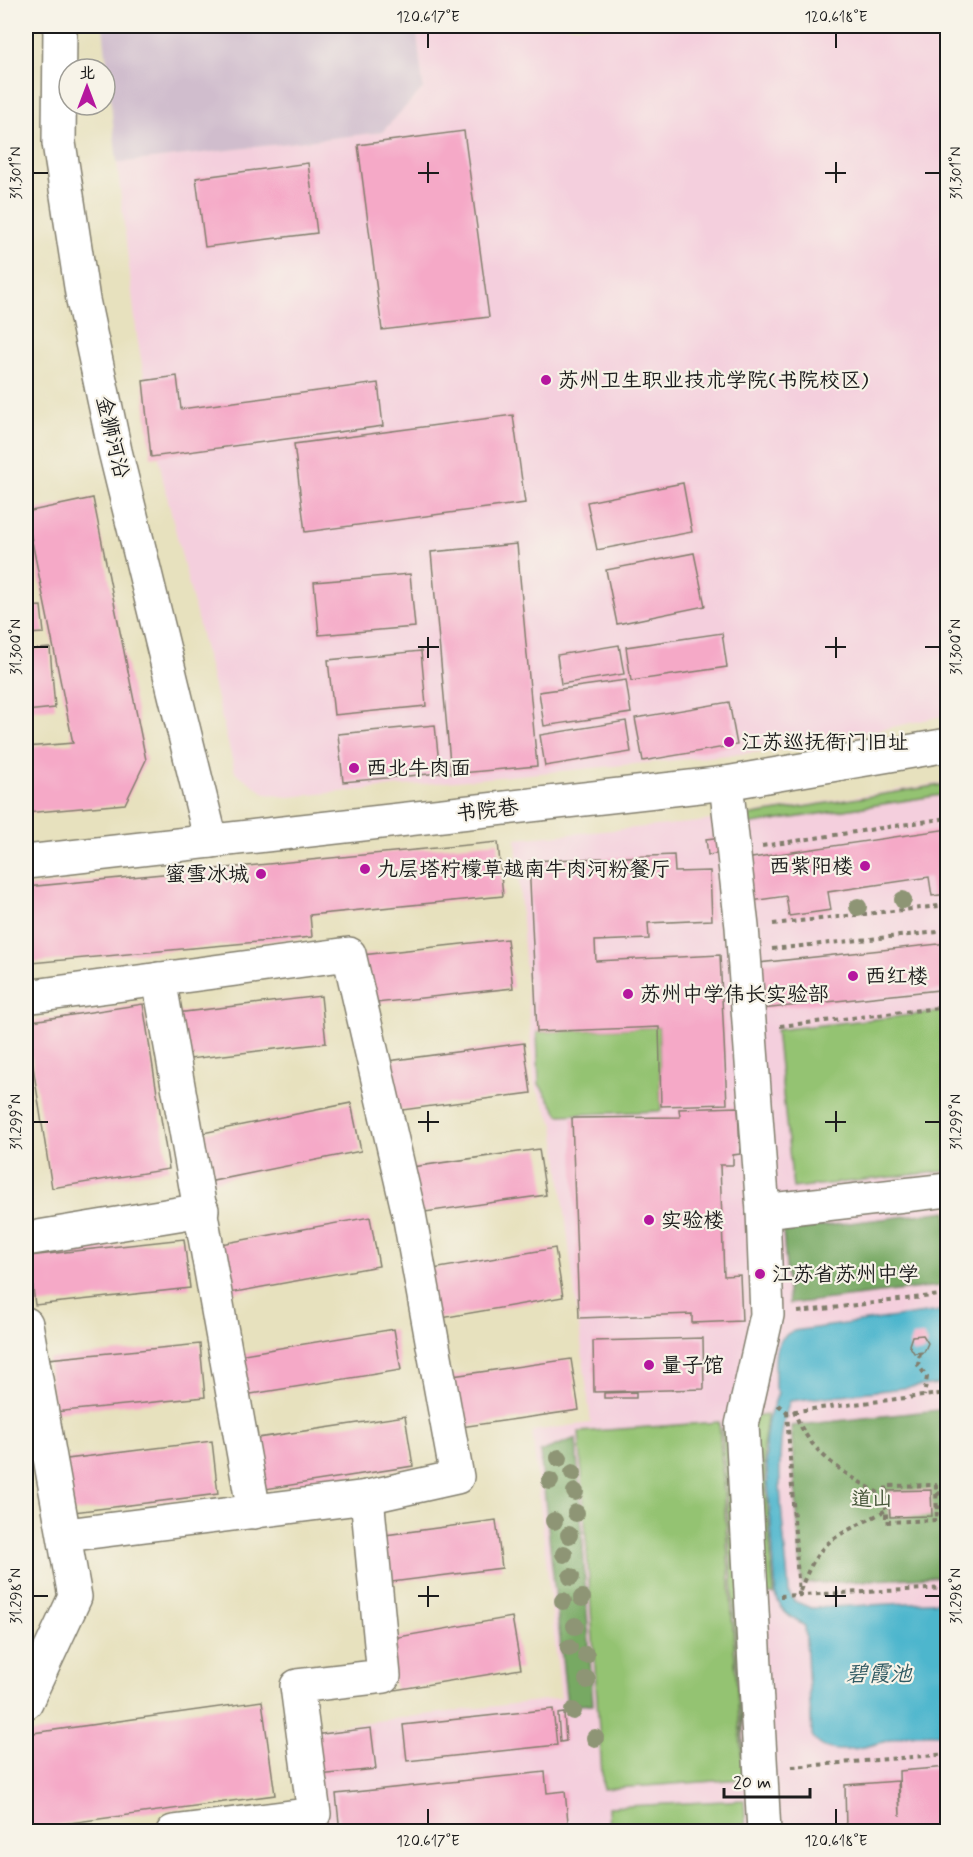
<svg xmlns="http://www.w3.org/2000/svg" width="973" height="1857" font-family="Mynerve,'LXGW WenKai TC',sans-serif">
<rect width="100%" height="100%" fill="#f7f3e8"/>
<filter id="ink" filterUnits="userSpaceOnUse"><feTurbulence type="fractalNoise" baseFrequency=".0167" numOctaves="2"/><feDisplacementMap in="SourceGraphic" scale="12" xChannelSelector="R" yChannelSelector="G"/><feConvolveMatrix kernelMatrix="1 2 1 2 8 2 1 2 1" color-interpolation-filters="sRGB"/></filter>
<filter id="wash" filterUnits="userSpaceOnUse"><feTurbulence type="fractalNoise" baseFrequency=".008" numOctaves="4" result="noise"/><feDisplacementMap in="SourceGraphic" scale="24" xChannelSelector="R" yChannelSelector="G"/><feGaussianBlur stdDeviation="1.35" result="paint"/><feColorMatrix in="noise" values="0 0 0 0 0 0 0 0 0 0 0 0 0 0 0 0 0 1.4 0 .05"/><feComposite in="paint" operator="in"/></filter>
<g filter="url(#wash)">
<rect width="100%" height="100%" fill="#e7e1be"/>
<!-- built -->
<g fill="#f4cfdd">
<polygon points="416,26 947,26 947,715 792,749 288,797 266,794 235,772 163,480 137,337 117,163 382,132 423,88"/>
<polygon points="947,782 947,1831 325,1831 308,1746 311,1729 561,1698 532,1431 591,1423 554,1125 534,1084 516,839 699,822"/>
</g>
<!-- industrial -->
<polygon fill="#d0bdcd" points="103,26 416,26 423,88 382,132 117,163"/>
<!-- green -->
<g fill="#94c372" stroke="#587047" stroke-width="1.5">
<polygon points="947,784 947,794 741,826 740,817"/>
<polygon points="947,1011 947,1171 793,1188 776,1030"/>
<polygon points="659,1027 661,1111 559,1115 539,1084 537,1032"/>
<polygon points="767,1415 763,1448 774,1594 756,1595 745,1418"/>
<polygon points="719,1422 743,1779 603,1789 579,1432"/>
<polygon points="735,1427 744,1763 722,1428"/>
<polygon points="744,1800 746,1831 609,1831 608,1807"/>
</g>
<!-- forest -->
<g fill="#77a964" stroke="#4a6240" stroke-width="1.5">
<polygon points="947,1211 947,1285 789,1304 783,1231"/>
<polygon points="947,1409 947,1576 802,1584 791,1426"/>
<polygon points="576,1438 593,1704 567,1706 540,1452"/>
</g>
<!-- water -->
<path fill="#4eb6cd" stroke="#356974" stroke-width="1.5" d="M947,1310V1383L790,1401C770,1453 785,1537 789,1593L794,1601L811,1608L947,1601V1734C935,1734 922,1733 909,1735C884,1739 828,1767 812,1735L805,1626C791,1618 779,1611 776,1594L765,1443L768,1420L778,1393L775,1388C776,1365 769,1341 793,1331Z"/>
<g id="blocks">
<!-- building -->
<g fill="#f5a9c7">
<polygon points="464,131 489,317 382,330 358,145"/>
<polygon points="308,163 317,233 205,247 196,178"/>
<polygon points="177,376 181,409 378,383 383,426 151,457 143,381"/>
<polygon points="513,415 525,503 305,532 294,444"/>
<polygon points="683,483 692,532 597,550 587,502"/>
<polygon points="93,498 146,760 125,804 26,813 26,747 73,743 26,512"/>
<polygon points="517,544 537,766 451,774 431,552"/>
<polygon points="694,553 705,606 617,624 606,570"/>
<polygon points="410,574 415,627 319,635 314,582"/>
<polygon points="41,606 44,633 26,634 26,607"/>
<polygon points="722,633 727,667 631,681 626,647"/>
<polygon points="619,645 624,674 561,684 557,655"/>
<polygon points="50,648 55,708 26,711 26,650"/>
<polygon points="421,651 426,706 334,715 328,660"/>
<polygon points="626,680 631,713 544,726 539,692"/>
<polygon points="729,702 737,745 643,761 635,718"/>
<polygon points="626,721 631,752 545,766 540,735"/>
<polygon points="435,725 440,773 343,782 338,734"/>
<polygon points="948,829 948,894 932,896 929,877 828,892 831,910 789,916 786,896 751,901 745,859"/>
<polygon points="722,837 723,853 708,855 706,839"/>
<polygon points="498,842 503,896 310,915 312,937 31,963 26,887"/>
<polygon points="674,855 675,872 710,871 712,920 648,923 649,939 595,941 596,961 720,955 727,1104 661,1106 659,1027 537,1032 529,861"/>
<polygon points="507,939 513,988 367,1004 362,955"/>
<polygon points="948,943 948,989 762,1009 758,963"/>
<polygon points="321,996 326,1043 181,1060 176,1013"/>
<polygon points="143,1004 169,1169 52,1188 26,1022"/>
<polygon points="524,1043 531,1093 395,1111 388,1061"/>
<polygon points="351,1103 361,1151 203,1183 193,1135"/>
<polygon points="738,1107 740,1154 733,1155 733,1165 720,1165 724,1276 740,1275 742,1321 692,1323 692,1314 579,1318 572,1118 680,1117 679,1109"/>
<polygon points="539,1149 546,1195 418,1213 412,1167"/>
<polygon points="370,1217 379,1266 224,1294 215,1245"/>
<polygon points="184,1239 190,1288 35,1305 29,1256"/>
<polygon points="555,1248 563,1297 436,1319 427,1270"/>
<polygon points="394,1329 401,1370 245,1395 238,1355"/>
<polygon points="923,1335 928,1343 924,1352 914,1353 909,1345 912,1336"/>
<polygon points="703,1338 704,1389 594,1392 593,1341"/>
<polygon points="200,1344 205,1397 54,1412 48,1359"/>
<polygon points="571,1359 579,1410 454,1428 446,1377"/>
<polygon points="636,1392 636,1398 604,1398 604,1393"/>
<polygon points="405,1416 413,1466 259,1490 251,1439"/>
<polygon points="212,1441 218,1494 66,1513 59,1460"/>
<polygon points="931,1490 932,1516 890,1517 888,1491"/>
<polygon points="496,1520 502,1568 384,1583 378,1536"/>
<polygon points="512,1617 521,1669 395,1690 387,1639"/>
<polygon points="262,1701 275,1795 26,1829 26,1734"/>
<polygon points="553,1709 557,1745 407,1761 403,1725"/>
<polygon points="564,1713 566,1741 560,1742 558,1714"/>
<polygon points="371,1728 376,1769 319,1775 314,1735"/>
<polygon points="948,1767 948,1832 841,1832 846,1829 845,1785 898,1781 900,1816 899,1771"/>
<polygon points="545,1772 547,1793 565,1791 569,1832 340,1832 336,1794"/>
</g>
</g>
</g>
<g filter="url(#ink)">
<use href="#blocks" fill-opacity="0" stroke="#827e6d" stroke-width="1.5"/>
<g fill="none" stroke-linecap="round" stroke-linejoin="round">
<!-- minor casing -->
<g stroke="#827e6d" stroke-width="36">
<g id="minor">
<polyline points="60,26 59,143 83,300 115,451 211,841"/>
<polyline points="726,783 742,927 763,1211 948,1190"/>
<polyline points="159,979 254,1512"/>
<polyline points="26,997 349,954 409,1214 457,1477 367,1497 66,1535"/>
<polyline points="763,1211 767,1315 742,1425 764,1832"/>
<polyline points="26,1239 202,1210"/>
<polyline points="26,1324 75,1597 26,1702"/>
<polyline points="173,1832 314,1814 297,1686 384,1676 367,1497"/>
</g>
</g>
<!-- major casing -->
<g stroke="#827e6d" stroke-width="36">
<polyline id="major" points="26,862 726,783 948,745"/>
</g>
<!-- path -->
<g stroke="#827e6d" stroke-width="4" stroke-dasharray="4.5 4.5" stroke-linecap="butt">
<polyline points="762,846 948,818"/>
<polyline points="773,924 948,905"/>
<polyline points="772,949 948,931"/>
<polyline points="780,1026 948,1007"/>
<polyline points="798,1312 948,1294"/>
<polyline points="920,1353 918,1365 927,1377 924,1396"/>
<polyline points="778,1405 787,1412 948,1393"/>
<path d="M794,1410C808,1454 848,1476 886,1497"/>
<polyline points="787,1412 799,1595"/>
<polygon points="936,1485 937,1520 886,1522 886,1486"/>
<polyline points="937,1495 948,1487"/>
<polyline points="936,1507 948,1508"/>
<path d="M800,1591C821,1533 838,1538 886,1510"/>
<polyline points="780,1596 948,1588"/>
<polyline points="792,1767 948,1754"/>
</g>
<!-- minor -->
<use href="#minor" stroke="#fff" stroke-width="33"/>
<!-- major -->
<use href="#major" stroke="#fff" stroke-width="33"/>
</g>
<!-- trees -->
<g fill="#8e9575">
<circle cx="903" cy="900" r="9"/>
<circle cx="858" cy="907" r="9"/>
<circle cx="559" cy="1458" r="9"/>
<circle cx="573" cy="1473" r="9"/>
<circle cx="550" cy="1481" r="9"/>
<circle cx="575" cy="1492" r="9"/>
<circle cx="576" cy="1513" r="9"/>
<circle cx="554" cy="1521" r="9"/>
<circle cx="569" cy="1535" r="9"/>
<circle cx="564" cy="1554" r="9"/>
<circle cx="571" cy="1577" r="9"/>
<circle cx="582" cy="1598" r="9"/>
<circle cx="563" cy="1601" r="9"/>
<circle cx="575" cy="1626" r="9"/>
<circle cx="569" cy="1648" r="9"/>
<circle cx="586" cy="1655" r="9"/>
<circle cx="587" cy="1680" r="9"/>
<circle cx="573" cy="1711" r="9"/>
<circle cx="595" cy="1738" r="9"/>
</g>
</g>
<!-- ticks -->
<path fill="none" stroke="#1c1c1c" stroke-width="2" d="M428,33V48M836,33V48M428,162V183M836,162V183M33,173H48M418,173H439M825,173H846M925,173H940M428,637V658M836,637V658M33,647H48M418,647H439M825,647H846M925,647H940M428,1111V1132M836,1111V1132M33,1122H48M418,1122H439M825,1122H846M925,1122H940M428,1586V1607M836,1586V1607M33,1596H48M418,1596H439M825,1596H846M925,1596H940M428,1809V1824M836,1809V1824"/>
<!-- markers -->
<g fill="#b5179e" stroke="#f7f3e8" stroke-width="2">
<circle cx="546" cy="380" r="6"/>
<circle cx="729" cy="742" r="6"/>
<circle cx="354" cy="768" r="6"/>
<circle cx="865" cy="866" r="6"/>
<circle cx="365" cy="869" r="6"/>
<circle cx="261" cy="874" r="6"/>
<circle cx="853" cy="976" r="6"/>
<circle cx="628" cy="994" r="6"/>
<circle cx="649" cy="1220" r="6"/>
<circle cx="760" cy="1274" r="6"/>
<circle cx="649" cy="1365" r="6"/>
</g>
<g text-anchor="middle" stroke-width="4.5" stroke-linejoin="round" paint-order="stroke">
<!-- poi labels -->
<g font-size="21" fill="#1c1c1c" stroke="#f7f3e8" text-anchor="start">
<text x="558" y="387">苏州卫生职业技术学院(书院校区)</text>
<text x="741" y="749">江苏巡抚衙门旧址</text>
<text x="366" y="775">西北牛肉面</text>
<text x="853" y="873" text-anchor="end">西紫阳楼</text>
<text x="377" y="876">九层塔柠檬草越南牛肉河粉餐厅</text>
<text x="249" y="881" text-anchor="end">蜜雪冰城</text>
<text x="865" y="983">西红楼</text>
<text x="640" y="1001">苏州中学伟长实验部</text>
<text x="661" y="1227">实验楼</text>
<text x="772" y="1281">江苏省苏州中学</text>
<text x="661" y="1372">量子馆</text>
</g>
<!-- street labels -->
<g font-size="21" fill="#1c1c1c" stroke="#f7f3e8">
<text transform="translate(113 437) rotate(77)" y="7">金狮河沿</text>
<text transform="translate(487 810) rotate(-6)" y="7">书院巷</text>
</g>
<!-- park labels -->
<g font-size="21" fill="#46563a" stroke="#f7f3e8">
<text x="872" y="1506">道山</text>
</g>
<!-- water labels -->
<g font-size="22" font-style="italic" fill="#305a63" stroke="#f7f3e8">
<text x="879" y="1681">碧霞池</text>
</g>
</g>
<!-- margin -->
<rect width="973" height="1857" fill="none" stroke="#f7f3e8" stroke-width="66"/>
<!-- north arrow -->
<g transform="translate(87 87)"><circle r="28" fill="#f7f3e8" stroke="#9f9d96" stroke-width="1.5"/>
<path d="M0-4.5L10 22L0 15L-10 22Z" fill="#b5179e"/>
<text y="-9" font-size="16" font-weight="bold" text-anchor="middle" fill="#1c1c1c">北</text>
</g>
<!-- scale -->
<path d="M724 1788v9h86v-9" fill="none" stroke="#1c1c1c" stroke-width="3"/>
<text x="733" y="1788" font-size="18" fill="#1c1c1c" stroke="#f7f3e8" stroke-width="4.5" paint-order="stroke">20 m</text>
<rect x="33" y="33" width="907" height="1791" fill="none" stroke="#1c1c1c" stroke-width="2"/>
<g font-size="15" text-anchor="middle" fill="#1c1c1c">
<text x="428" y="22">120.617°E</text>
<text x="836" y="22">120.618°E</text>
<text transform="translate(16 173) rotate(-90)" y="5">31.301°N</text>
<text transform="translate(956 173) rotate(-90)" y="5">31.301°N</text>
<text transform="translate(16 647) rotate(-90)" y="5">31.300°N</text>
<text transform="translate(956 647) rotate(-90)" y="5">31.300°N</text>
<text transform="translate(16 1122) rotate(-90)" y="5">31.299°N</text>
<text transform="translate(956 1122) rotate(-90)" y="5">31.299°N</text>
<text transform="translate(16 1596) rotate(-90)" y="5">31.298°N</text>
<text transform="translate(956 1596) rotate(-90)" y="5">31.298°N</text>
<text x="428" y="1846">120.617°E</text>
<text x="836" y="1846">120.618°E</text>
</g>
</svg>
